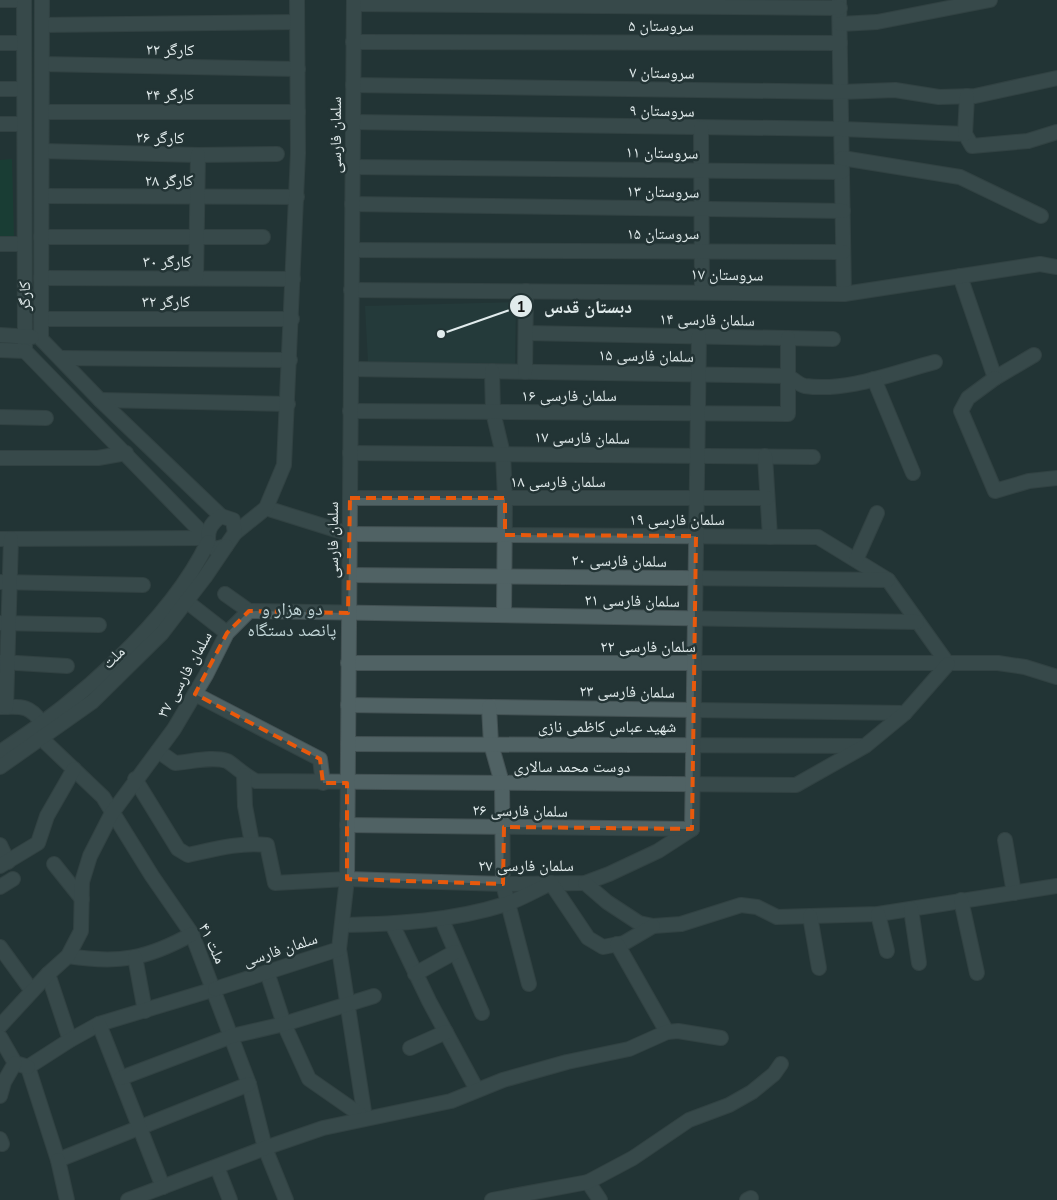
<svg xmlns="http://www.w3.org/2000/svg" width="1057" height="1200" font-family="'Nunito Sans','Noto Naskh Arabic',sans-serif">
<rect width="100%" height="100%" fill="#233435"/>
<!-- built -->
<polygon fill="#264041" points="516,302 515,365 368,362 365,306"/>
<!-- green -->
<polygon fill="#0f4833" points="12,159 14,240 0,241 0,160"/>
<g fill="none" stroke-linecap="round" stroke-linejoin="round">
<!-- minor casing -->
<g stroke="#435153" stroke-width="16">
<g id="minor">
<polyline points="0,0 24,0"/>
<polyline points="839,0 844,294"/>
<polyline points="354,4 840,8"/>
<polyline points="840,24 877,22 990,0"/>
<polyline points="42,25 297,22"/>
<polyline points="353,42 840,43"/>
<polyline points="0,43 24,43"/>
<polyline points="42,64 298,69"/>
<polyline points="353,85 841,92 895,90 939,97 975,96 1057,78"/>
<polyline points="0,89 24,89"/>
<polyline points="42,112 298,112"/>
<polyline points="353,122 842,129 965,134 972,146 1028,141 1057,132"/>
<polyline points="0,124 24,124"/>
<polyline points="701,128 702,291"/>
<polyline points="965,134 967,96"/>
<polyline points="42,151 198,155 277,154"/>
<polyline points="842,158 960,177 1041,216"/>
<polyline points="352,167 842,172"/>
<polyline points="42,196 297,197"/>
<polyline points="352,204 843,211"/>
<polyline points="41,237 263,237"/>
<polyline points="0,244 24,244"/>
<polyline points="352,250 843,252"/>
<polyline points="960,276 995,378 1034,355"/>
<polyline points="41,278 293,279"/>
<polyline points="196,278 198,155"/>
<polyline points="351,290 844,294 1040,264 1057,267"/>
<polyline points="41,319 292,319"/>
<polyline points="526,333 833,339"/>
<polyline points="60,358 290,360"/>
<path d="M351,369L788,376C793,379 799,385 805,386C848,392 893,373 935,362"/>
<polyline points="492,371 493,412 503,454 505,498 504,615"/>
<polyline points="525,372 526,291"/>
<polyline points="995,378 968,398 961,411 995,491 1029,481 1057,478"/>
<polyline points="874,379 913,473"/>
<polyline points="100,400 288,404"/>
<polyline points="350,411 788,414 788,338"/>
<polyline points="0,417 46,418"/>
<polyline points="350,453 813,457"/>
<polyline points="765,456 770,537"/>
<polyline points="0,458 98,458 126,453"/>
<polyline points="350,498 767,498"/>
<polyline points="349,534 818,537 888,580 948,664"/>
<polyline points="0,539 207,538"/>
<polyline points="856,560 877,513"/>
<polyline points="349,575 888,580"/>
<polyline points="0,582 143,585"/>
<polyline points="225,594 249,611"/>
<polyline points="186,601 227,633"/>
<polyline points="1,623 99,625"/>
<polyline points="0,662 67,666"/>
<polyline points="348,663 998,663 1025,667 1057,677"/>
<polyline points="195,694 320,759 323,783"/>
<polyline points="348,705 905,713"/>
<path d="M0,707C20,707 29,704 41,722"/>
<polyline points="6,707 11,539"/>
<polyline points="489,707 491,744 502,783 503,884 529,984"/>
<polyline points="41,738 103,797 152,876 192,934 249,1084 265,1148 286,1200"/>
<polyline points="348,744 864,746"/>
<path d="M158,751L175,763C191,762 212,756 227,761C233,764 246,777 256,781L796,785L865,746L905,713L948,664"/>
<polyline points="244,775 245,806 252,843"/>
<path d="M135,779L178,849L188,855C215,849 240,842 267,845L275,883L347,879L503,884L585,883L609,874L658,851L692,829"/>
<polyline points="347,825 692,829"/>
<polyline points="692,829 699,336"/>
<polyline points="1005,840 1014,893"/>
<polyline points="0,845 8,862"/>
<polyline points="54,864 82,899"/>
<polyline points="0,866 38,843 47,816 74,769"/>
<polyline points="585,883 607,902 639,923 653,926 681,924 741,905 757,907 777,917 878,914 1057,886"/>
<polyline points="0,887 13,879"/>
<polyline points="961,900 977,973"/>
<polyline points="911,909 919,963"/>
<polyline points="878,914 887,951"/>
<polyline points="810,916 819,968"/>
<polyline points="442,920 482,1013"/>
<polyline points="392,924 429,1001 477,1090"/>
<path d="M342,925C398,924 452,921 506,904C521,899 536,890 551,883L588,938L603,947L624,943L653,926"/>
<polyline points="617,944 667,1032"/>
<polyline points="0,947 32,991"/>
<polyline points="339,949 365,1118"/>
<path d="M68,956C119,964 147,959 192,934"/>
<polyline points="135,957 145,1011"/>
<polyline points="267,972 284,1024 309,1079 365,1118"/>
<polyline points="48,974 70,1040"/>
<polyline points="415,974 455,952"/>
<polyline points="215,989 99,1024 70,1040 28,1067 58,1160 249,1084"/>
<polyline points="99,1024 163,1187"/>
<polyline points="0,1026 48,974 68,956 81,931 82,882 90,856 112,813 174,729 206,675 227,633 249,611 917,622"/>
<polyline points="0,1037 15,1063 28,1067"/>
<polyline points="410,1048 446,1032"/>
<polyline points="121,1078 232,1036 284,1024 374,996"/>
<polyline points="0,1096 4,1082 15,1063"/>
<polyline points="0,1139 2,1144"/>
<polyline points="58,1160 67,1200"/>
<polyline points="217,1167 230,1200"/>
<polyline points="588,1182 600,1200"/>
<polyline points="128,1200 265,1148 323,1128 451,1101 503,1080 567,1062 629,1049 667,1032 678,1031 721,1038"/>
<polyline points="492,1200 588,1182 633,1158 689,1120 729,1105 752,1092 774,1074 781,1064"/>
<polyline points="747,1200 751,1198"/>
</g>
</g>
<!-- tertiary casing -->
<g stroke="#435153" stroke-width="16">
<g id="tertiary">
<polyline points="266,508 349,534"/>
<polyline points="235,533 266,508 284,465 298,153 297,0"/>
<polyline points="215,989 339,949 347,879 354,0"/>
</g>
</g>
<!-- secondary casing -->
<g stroke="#435153" stroke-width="16">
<g id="secondary">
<polyline points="24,0 25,351"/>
<polyline points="42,0 41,339 100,400 221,516"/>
<polyline points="0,335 32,337"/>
<polyline points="0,350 25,351"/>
<polyline points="25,351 207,538"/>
<path d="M221,516L233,520L235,533L226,546L215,549L209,545C206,532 210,524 221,516Z"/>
<path d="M0,752C74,705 170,622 208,542"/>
<polyline points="0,767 92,702 162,633 205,577 226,546"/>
</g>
</g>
<!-- minor -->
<use href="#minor" stroke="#506264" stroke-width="14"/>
<!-- tertiary -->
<use href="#tertiary" stroke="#506264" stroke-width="14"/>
<!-- secondary -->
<use href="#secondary" stroke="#506264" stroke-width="14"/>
</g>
<!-- marked area -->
<path d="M0 0H1057V1200H0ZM350,498H505V535L696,536L692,829L504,827L503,884L347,879V783H323L320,759L195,694L227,633L249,611L348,613Z" fill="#233435" fill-opacity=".55" fill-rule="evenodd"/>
<path fill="none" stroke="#e8590c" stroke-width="4" stroke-dasharray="10 6" stroke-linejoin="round" d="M350,498H505V535L696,536L692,829L504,827L503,884L347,879V783H323L320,759L195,694L227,633L249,611L348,613Z"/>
<g text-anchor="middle" stroke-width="5" stroke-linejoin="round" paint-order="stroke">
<!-- street labels -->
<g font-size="16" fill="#e1ebec" stroke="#233435">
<text x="661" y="31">سروستان ۵</text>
<text transform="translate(170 49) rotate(1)" y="6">کارگر ۲۲</text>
<text transform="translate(662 72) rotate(1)" y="6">سروستان ۷</text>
<text x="170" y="100">کارگر ۲۴</text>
<text transform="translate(662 110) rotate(1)" y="6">سروستان ۹</text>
<text transform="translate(335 135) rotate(-90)" y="6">سلمان فارسی</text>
<text transform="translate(160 137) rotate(1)" y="6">کارگر ۲۶</text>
<text transform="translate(662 152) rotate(1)" y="6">سروستان ۱۱</text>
<text x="169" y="186">کارگر ۲۸</text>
<text transform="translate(663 191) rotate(1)" y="6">سروستان ۱۳</text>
<text x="663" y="239">سروستان ۱۵</text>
<text x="167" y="267">کارگر ۳۰</text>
<text transform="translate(727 274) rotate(1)" y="6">سروستان ۱۷</text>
<text transform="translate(24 296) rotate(-90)" y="6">کارگر</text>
<text x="166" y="307">کارگر ۳۲</text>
<text transform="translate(707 319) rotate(1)" y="6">سلمان فارسی ۱۴</text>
<text transform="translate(646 355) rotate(1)" y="6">سلمان فارسی ۱۵</text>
<text x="569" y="401">سلمان فارسی ۱۶</text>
<text transform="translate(582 437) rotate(1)" y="6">سلمان فارسی ۱۷</text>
<text x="558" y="487">سلمان فارسی ۱۸</text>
<text x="677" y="525">سلمان فارسی ۱۹</text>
<text transform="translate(332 540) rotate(-90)" y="6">سلمان فارسی</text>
<text transform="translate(619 560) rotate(1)" y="6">سلمان فارسی ۲۰</text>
<text transform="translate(632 600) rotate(1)" y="6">سلمان فارسی ۲۱</text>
<text x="648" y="652">سلمان فارسی ۲۲</text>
<text transform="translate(113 657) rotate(-45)" y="6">ملت</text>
<text transform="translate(184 674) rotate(-61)" y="6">سلمان فارسی ۳۷</text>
<text transform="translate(627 691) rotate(1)" y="6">سلمان فارسی ۲۳</text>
<text x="607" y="732">شهید عباس کاظمی نازی</text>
<text x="572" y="772">دوست محمد سالاری</text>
<text transform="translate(520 810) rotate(1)" y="6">سلمان فارسی ۲۶</text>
<text x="526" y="871">سلمان فارسی ۲۷</text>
<text transform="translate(213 943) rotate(65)" y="6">ملت ۴۱</text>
<text transform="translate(280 949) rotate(-18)" y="6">سلمان فارسی</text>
</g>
<!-- neighbourhood labels -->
<g font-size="18" fill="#c1d5d7" stroke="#233435">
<text x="292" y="615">دو هزار و<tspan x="292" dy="21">پانصد دستگاه</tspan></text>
</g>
</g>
<!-- callouts -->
<path fill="none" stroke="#e1ebec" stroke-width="2" d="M441 334L521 306"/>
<g fill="#e1ebec" stroke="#233435" stroke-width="2">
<circle cx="441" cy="334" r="5"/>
<circle cx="521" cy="306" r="12"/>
</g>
<g font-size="15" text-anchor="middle" font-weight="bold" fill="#111">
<text x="521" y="312">1</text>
</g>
<g font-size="18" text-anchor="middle" font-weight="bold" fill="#e1ebec" stroke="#233435" stroke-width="5" stroke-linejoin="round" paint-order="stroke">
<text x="588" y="313">دبستان قدس</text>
</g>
</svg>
